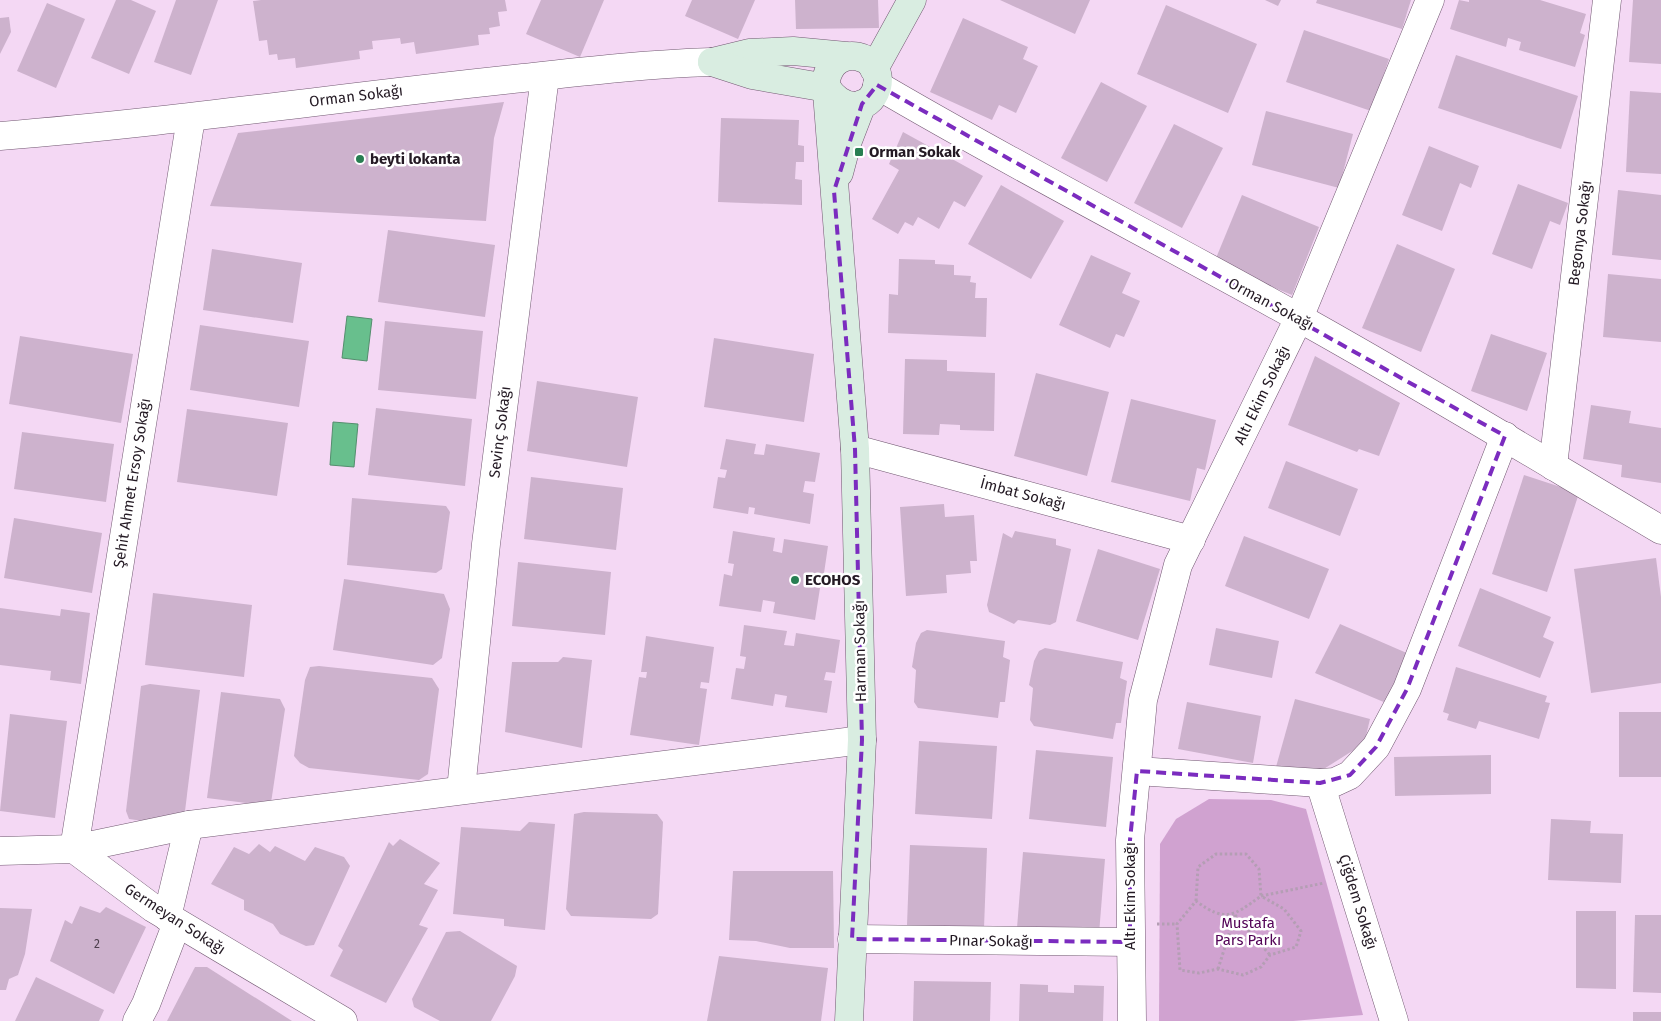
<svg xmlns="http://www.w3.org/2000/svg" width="1661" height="1021" font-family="'Fira Sans',sans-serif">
<rect width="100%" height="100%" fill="#f4d8f4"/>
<!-- green -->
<polygon fill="#d0a2d0" points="1209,799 1271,800 1306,809 1363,1015 1293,1021 1159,1021 1160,844 1176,819"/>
<!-- water -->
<g fill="#68bf8d" stroke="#548e6e">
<polygon points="347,316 372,319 367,361 342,358"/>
<polygon points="333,422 358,424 354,467 330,465"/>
</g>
<!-- building -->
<g fill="#cdb2cd">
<polygon points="116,0 131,0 156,11 129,74 91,58"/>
<polygon points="176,0 218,0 191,75 154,62"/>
<polygon points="261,0 505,0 507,11 498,12 500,26 489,28 490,34 478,35 479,45 416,54 414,42 401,44 400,38 372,41 373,49 359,51 360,59 296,68 295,58 278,60 277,54 269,55 267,40 259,41 253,1"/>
<polygon points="541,0 604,0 580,57 526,34"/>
<polygon points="692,0 755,0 738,39 685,16"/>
<polygon points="795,0 878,0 879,28 796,29"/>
<polygon points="1000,0 1090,0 1075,34"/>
<polygon points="1265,0 1281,0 1278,6"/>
<polygon points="1317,0 1411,0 1402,29 1316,3"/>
<polygon points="1459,0 1469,2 1469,0 1540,0 1586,14 1580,33 1585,35 1575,67 1519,50 1521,42 1508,38 1506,47 1450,29"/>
<polygon points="1633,0 1661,0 1661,64 1629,62"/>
<polygon points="47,3 85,19 56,88 17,71"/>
<polygon points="1166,5 1257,44 1228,113 1137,74"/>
<polygon points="9,17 11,32 0,54 0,18"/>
<polygon points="963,18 1028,47 1023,59 1038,66 1016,113 999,105 992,120 930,92"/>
<polygon points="1304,30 1389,59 1371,111 1286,82"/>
<polygon points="1456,55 1578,96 1561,149 1438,108"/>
<polygon points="1101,82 1147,106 1107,182 1061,158"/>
<polygon points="1630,91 1661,93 1661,174 1626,172"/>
<polygon points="504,102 494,138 486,221 210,206 238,133"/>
<polygon points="1266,111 1353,134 1339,188 1252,165"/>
<polygon points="721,118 799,120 798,145 804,146 804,162 796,162 795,179 802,180 802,205 718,202"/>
<polygon points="1174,124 1223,148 1182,228 1134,203"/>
<polygon points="903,132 983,176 965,207 954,201 939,229 918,217 913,226 905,222 898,234 872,219 899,170 889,164"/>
<polygon points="1429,146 1479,166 1471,188 1460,183 1442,231 1402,215"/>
<polygon points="1518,184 1568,203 1560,225 1550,221 1532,269 1492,254"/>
<polygon points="1001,185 1064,221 1031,279 968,244"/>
<polygon points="1618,190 1661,195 1661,260 1612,255"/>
<polygon points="1242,195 1319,227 1292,295 1214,263"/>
<polygon points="388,230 495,245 485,317 378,302"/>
<polygon points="1397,244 1455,269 1421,352 1362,328"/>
<polygon points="212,249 302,263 293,323 203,310"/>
<polygon points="1091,255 1131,273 1122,293 1140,301 1124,337 1116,334 1110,348 1059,325"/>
<polygon points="899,259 935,260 935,264 954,265 954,275 971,276 970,282 976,283 975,298 987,298 986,337 888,333 889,294 898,295"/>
<polygon points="1608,274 1661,279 1661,342 1603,337"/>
<polygon points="385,321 483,331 476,399 378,390"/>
<polygon points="200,325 309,341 299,407 190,390"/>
<polygon points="1491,334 1547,353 1527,411 1471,391"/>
<polygon points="20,336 133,354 121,423 9,404"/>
<polygon points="714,338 814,354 804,422 704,407"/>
<polygon points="1315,356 1400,403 1379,456 1359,449 1357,452 1288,425"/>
<polygon points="905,359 947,360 947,371 995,373 994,431 960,430 960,425 940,424 939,435 903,434"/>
<polygon points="1036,373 1109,392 1087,476 1014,456"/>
<polygon points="537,381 638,397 627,467 527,451"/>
<polygon points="1131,399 1216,420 1205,470 1197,468 1190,501 1111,482"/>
<polygon points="1591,405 1631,411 1629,423 1661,428 1661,483 1621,477 1622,465 1583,459"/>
<polygon points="376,408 472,419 465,486 368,475"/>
<polygon points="187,409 288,423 277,496 177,482"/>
<polygon points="22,432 114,444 106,502 14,489"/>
<polygon points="726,439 756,444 754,454 764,455 766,444 820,453 815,482 805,481 803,492 814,494 810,524 754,514 755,508 749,507 748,514 713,508 718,477 725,478 727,470 720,469"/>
<polygon points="1286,461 1358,489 1340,536 1268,508"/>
<polygon points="1524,475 1579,493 1547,592 1492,574"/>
<polygon points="531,477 623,488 616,550 524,539"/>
<polygon points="352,498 446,506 450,512 442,569 436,573 347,565"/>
<polygon points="944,504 945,517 974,515 977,561 970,561 971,573 946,575 947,593 906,596 900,507"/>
<polygon points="14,518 102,533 92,593 4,578"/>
<polygon points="733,531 775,538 773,551 782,553 784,539 828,546 823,580 814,578 812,587 820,588 815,620 773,613 775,602 763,600 761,612 719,606 724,574 732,576 734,564 728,563"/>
<polygon points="1015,531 1056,539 1056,545 1071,549 1056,622 1050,625 1018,620 1014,624 989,612 987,605 1003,533 1012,538"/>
<polygon points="1244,536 1329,569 1309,619 1225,586"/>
<polygon points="1098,549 1160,569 1138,640 1076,621"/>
<polygon points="1656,558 1661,597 1661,683 1591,693 1574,569"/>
<polygon points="518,562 611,572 605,635 512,626"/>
<polygon points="344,579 444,594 450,609 442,658 433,665 333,650"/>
<polygon points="1480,588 1551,617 1543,637 1554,642 1540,678 1458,646"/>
<polygon points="153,593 252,605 244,677 145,665"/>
<polygon points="0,608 60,616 61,609 90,613 81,684 50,680 51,671 0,665"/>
<polygon points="1340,624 1409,654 1386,703 1315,673"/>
<polygon points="744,625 787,631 784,645 794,646 796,633 840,640 835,673 826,672 824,680 832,681 827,713 785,707 787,696 775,694 773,706 731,699 736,668 744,669 746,657 740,656"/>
<polygon points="1216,628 1279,641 1272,678 1209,665"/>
<polygon points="927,630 1005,641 1003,657 1010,660 1005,702 1000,702 998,718 918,708 914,702 916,670 912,667 916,643 921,633"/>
<polygon points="646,636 714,647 709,683 701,682 700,688 707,689 699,745 630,735 639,677 646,678 647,672 641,672"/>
<polygon points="1045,648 1123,662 1120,678 1127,681 1121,723 1116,723 1113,739 1034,726 1030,720 1033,688 1029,685 1034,661 1039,651"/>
<polygon points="563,657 592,660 582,748 505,732 512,662 558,662"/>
<polygon points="319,666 432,678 439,689 428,774 419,780 309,768 300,763 294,756 305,680 310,667"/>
<polygon points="1456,667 1547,696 1545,702 1550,703 1539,739 1479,721 1476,729 1447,720 1449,714 1443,712"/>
<polygon points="150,684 200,690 184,819 157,823 129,819 126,811 141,686"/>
<polygon points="221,692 280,699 285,709 271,803 261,805 207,798"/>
<polygon points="1295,699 1370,719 1365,740 1357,748 1319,772 1276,767"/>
<polygon points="1187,702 1261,716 1253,763 1178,749"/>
<rect x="1619" y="712" width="42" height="65"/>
<polygon points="10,714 67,721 55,818 0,811"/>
<polygon points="919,741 997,746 992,819 915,814"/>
<polygon points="1036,750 1113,757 1106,827 1029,819"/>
<polygon points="1491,755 1491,794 1395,796 1394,757"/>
<polygon points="584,812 657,814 663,822 658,914 651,919 571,916 566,909 574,814"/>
<polygon points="1551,819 1591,821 1590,833 1623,834 1621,883 1548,880"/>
<polygon points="529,822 555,824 545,930 504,926 504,919 453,914 461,827 520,831"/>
<polygon points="400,839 440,863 424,884 438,890 419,925 428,928 386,1003 330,976 343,950 338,946 389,842 393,846"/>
<polygon points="259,844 270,852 275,846 305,861 315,847 344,857 350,866 314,945 306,946 280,934 273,924 244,910 244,900 211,884 234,847 249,854"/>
<polygon points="910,845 987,848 984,928 907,925"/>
<polygon points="1023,852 1105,859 1099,934 1017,928"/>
<polygon points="733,871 833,871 834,948 790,948 756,941 729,940"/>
<polygon points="80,906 100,913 106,907 146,927 114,994 50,961 65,920 72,924"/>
<polygon points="0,908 32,909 25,954 18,975 9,979 6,990 0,990"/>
<polygon points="1576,911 1616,911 1616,989 1576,988"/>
<polygon points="1635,915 1661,915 1661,993 1633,992"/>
<polygon points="460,931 517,966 515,976 491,1021 440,1021 414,1007 412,999 446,932"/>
<polygon points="719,956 828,968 821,1021 707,1021"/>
<polygon points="195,967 207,967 292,1021 167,1021"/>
<polygon points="36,977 104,1010 99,1021 15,1021"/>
<polygon points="914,981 991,982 990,1021 913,1021"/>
<polygon points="1020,984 1048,985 1048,992 1074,993 1074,985 1104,986 1103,1021 1019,1021"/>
<rect x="1633" y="1012" width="28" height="9"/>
</g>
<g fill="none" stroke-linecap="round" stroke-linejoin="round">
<!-- minor casing -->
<g stroke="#725972" stroke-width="29">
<g id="minor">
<path d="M877,85C1016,167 1160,240 1301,319C1423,387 1541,459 1661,530"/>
<polyline points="191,118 74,849 189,825 862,740"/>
<path d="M0,136C175,122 348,96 523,78C586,71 648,64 712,62"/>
<polyline points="855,449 1191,540"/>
<polyline points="1553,466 1607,0"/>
<polyline points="1137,771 1320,783 1335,782 1350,775 1376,747 1407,689 1505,436"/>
<polyline points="1320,783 1394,1021"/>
<polyline points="461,790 486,544 545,76"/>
<polyline points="0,851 74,849 153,908 343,1021"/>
<polyline points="167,917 189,825"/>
<polyline points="852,939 1130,942"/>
<polyline points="137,1021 146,1004 177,923"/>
<polyline points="1132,1021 1130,840 1143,700 1178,565 1299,318 1430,0"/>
</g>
</g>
<!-- secondary casing -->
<g stroke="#725972" stroke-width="29">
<g id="secondary">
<polyline points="712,62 749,53 793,51 846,56"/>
<polyline points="712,62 752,75 827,88"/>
<polyline points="874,69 912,0"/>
<path d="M827,88C839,109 869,115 877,87C885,54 834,41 826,80L855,449L862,740L849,1021"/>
<polyline points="839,173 847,143 862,104"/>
</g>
</g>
<!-- path -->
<g stroke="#b49eb4" stroke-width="3" stroke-dasharray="2.5 2.5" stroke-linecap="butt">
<path d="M1196,901L1198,867L1216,854H1246L1259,869L1261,896C1233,916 1226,923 1196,901L1177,924L1180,970L1199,973L1218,969L1243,975L1261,967L1270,955L1296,947L1301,931L1284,909L1261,896L1324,883"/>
<polyline points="1235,915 1270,955"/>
<polyline points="1157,924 1177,924"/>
<polyline points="1218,969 1235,915"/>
</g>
<!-- minor -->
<use href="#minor" stroke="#fff" stroke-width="28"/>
<!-- secondary -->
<use href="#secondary" stroke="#d9ede1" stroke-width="28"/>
</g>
<!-- marked area -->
<path fill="none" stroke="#7b2cbf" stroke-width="4" stroke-dasharray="10 6" stroke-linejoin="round" d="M877,85L1505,436L1407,689L1376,747L1350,775L1320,783L1137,771L1130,840V942L852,939L862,740L855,449L834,191L862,104Z"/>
<!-- markers -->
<g fill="#287e52" stroke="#fff" stroke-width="2">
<rect x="854" y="147" width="10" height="10" rx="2.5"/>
<circle cx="360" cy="159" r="5"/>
<circle cx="795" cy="580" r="5"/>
</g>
<g text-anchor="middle" stroke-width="5" stroke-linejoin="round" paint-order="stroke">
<!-- number labels -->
<g font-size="12" fill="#4e404e">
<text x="97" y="948">2</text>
</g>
<!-- street labels -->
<g font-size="15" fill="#241a24" stroke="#fff">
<text transform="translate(356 96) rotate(-7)" y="5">Orman Sokağı</text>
<text transform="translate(1580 233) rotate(-83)" y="5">Begonya Sokağı</text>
<text transform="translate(1271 304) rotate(28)" y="5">Orman Sokağı</text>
<text transform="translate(1262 395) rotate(-64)" y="5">Altı Ekim Sokağı</text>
<text transform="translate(500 432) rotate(-83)" y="5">Sevinç Sokağı</text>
<text transform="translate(132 483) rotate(-81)" y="5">Şehit Ahmet Ersoy Sokağı</text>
<text transform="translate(1023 494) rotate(15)" y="5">İmbat Sokağı</text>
<text transform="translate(860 651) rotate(-91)" y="5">Harman Sokağı</text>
<text transform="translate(1130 896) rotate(-90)" y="5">Altı Ekim Sokağı</text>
<text transform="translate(1358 902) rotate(73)" y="5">Çiğdem Sokağı</text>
<text transform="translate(175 919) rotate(33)" y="5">Germeyan Sokağı</text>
<text transform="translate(991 941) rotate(1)" y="5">Pınar Sokağı</text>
</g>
<!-- poi labels -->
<g font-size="15" font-weight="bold" fill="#241a24" stroke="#fff" text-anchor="start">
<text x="869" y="157">Orman Sokak</text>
<text x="370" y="164">beyti lokanta</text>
<text x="805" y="585">ECOHOS</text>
</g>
<!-- park labels -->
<g font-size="15" fill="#530457" stroke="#fff">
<text x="1248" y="928">Mustafa<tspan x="1248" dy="17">Pars Parkı</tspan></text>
</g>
</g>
</svg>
